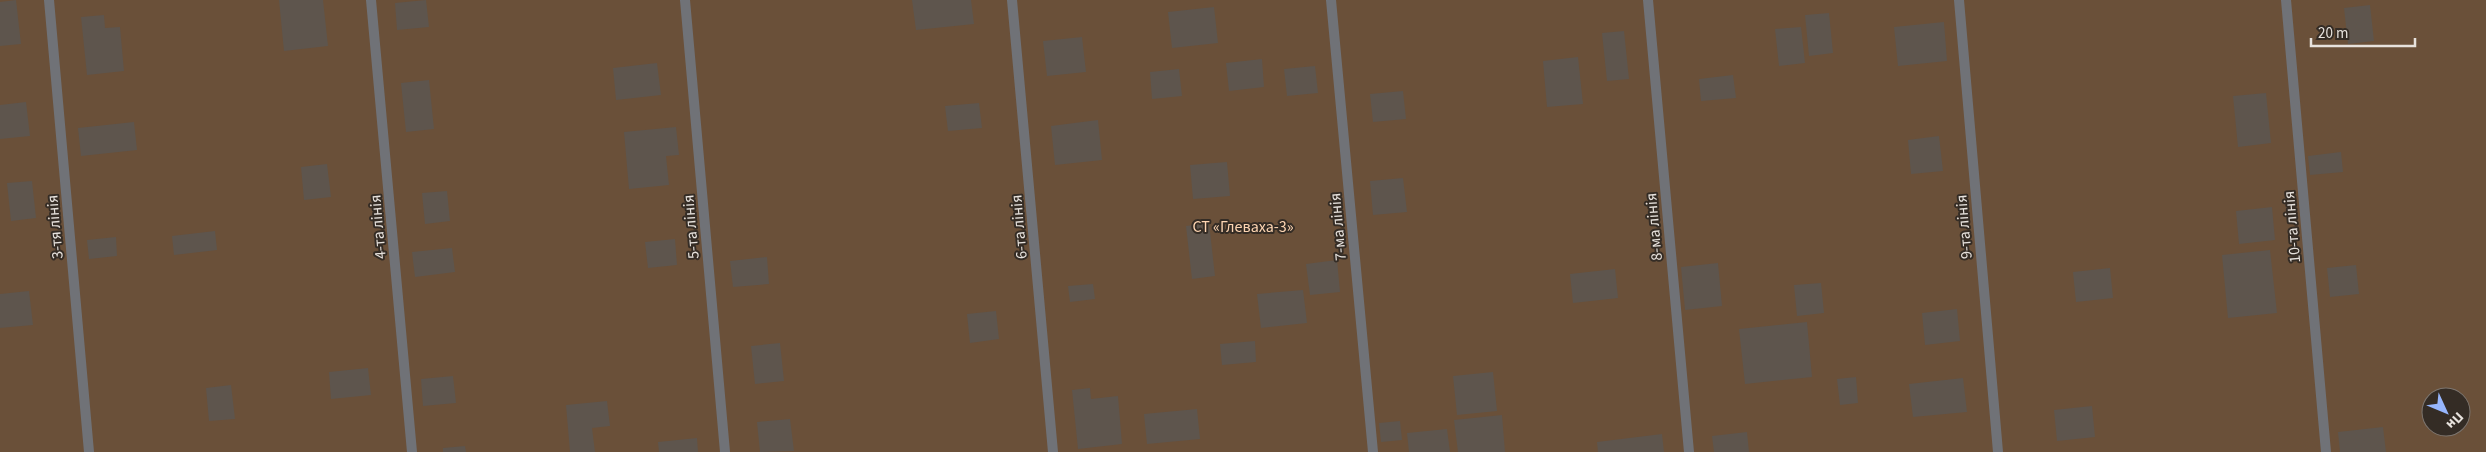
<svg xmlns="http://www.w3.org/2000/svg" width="2486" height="452" font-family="'Source Sans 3',sans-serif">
<rect width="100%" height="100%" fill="#342c25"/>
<!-- garden -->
<path fill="#6a5039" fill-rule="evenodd" d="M0,0H2486V452H0ZM2431,397H2461V427H2431Z"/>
<!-- building -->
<g fill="#5e554d">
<polygon points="16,0 21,44 0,46 0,2"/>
<polygon points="279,0 323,0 328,46 284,51"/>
<polygon points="426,0 429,27 397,30 395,3"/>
<polygon points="912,0 971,0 974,24 916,30"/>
<polygon points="2370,5 2374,41 2348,44 2344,8"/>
<polygon points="1214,7 1218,43 1172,48 1168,12"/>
<polygon points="1829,13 1833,53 1809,56 1805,15"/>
<polygon points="104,15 105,28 120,27 124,71 87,75 81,17"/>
<polygon points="1944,22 1947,61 1898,66 1894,27"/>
<polygon points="1801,27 1805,63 1779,66 1775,29"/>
<polygon points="1624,31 1629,79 1607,81 1602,33"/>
<polygon points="1082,37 1086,72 1047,76 1043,41"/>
<polygon points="1578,57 1583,104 1547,107 1543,61"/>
<polygon points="1262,59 1264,87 1229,91 1226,63"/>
<polygon points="657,63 661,95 616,100 613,68"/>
<polygon points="1315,66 1318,93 1287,96 1284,69"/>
<polygon points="1179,69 1182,96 1152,99 1150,72"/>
<polygon points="1733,75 1736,98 1701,101 1699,79"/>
<polygon points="429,80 434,129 406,132 401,83"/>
<polygon points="1403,91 1406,119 1373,122 1370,94"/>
<polygon points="2266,93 2271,143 2238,147 2233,96"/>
<polygon points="26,102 30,136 0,139 0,105"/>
<polygon points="979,103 982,128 948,131 945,106"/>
<polygon points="1098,120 1102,160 1055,165 1051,126"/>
<polygon points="134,122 137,150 81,156 78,128"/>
<polygon points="676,127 679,155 666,156 669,185 629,189 624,132"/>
<polygon points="1939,136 1943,171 1911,174 1908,140"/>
<polygon points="2341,152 2343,172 2310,175 2308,156"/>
<polygon points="1227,162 1230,196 1193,199 1190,165"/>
<polygon points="327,164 331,197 304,200 301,167"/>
<polygon points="1403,178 1407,212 1373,215 1370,181"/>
<polygon points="32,181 36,218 11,221 7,183"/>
<polygon points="447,191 450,221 425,224 422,193"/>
<polygon points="2272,207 2275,240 2239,244 2236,211"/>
<polygon points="1209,223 1215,276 1192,279 1186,226"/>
<polygon points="215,231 217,250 174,255 172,236"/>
<polygon points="116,237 117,256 89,259 87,240"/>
<polygon points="675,239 677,265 648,268 645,242"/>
<polygon points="452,248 455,272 415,277 412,252"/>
<polygon points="2270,250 2277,313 2228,318 2222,255"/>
<polygon points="767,257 769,284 733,287 730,261"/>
<polygon points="1337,260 1340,292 1310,295 1306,264"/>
<polygon points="1718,263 1722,306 1685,310 1681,267"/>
<polygon points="2356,265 2359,294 2330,297 2327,268"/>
<polygon points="2110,268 2113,298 2076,302 2073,272"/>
<polygon points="1615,269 1618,298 1573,303 1570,274"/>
<polygon points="1821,283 1824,313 1797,316 1794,285"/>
<polygon points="1093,284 1095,299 1070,302 1068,286"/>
<polygon points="1303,290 1307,323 1261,328 1257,294"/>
<polygon points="29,291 33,325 0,328 0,294"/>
<polygon points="1957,309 1960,341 1925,345 1922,313"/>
<polygon points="996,311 999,339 970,343 967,314"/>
<polygon points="1807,322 1812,377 1745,384 1739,329"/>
<polygon points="1255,341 1256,362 1222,365 1220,344"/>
<polygon points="780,343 784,381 755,384 751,346"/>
<polygon points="368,368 371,395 331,399 329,372"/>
<polygon points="1493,372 1497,411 1457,415 1453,376"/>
<polygon points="453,376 456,403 423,406 421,379"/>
<polygon points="1856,377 1858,403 1840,405 1837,379"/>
<polygon points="1963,378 1967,412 1913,417 1909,384"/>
<polygon points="231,385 235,419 209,421 206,388"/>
<polygon points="1090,388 1091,399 1118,396 1122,444 1078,449 1072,390"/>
<polygon points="607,401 610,426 592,428 595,452 570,452 566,405"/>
<polygon points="2092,406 2095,437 2057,441 2054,410"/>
<polygon points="1197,409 1200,439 1147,444 1144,414"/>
<polygon points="1502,415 1505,452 1458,452 1454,420"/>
<polygon points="790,419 794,451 760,452 757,422"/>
<polygon points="1400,421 1402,440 1381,442 1379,423"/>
<polygon points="2383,427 2386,452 2340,452 2338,432"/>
<polygon points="1447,429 1450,452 1409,452 1407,433"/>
<polygon points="1747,432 1749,452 1714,452 1712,436"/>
<polygon points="1662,434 1664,452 1598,452 1597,442"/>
<polygon points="697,438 698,452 659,452 658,442"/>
<polygon points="465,446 466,452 443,452 443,448"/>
</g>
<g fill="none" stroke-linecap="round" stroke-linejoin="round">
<!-- service -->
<g stroke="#707277" stroke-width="10">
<polyline points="49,0 89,452"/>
<polyline points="371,0 412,452"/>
<polyline points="685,0 725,452"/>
<polyline points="1012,0 1053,452"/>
<polyline points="1331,0 1373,452"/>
<polyline points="1648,0 1689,452"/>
<polyline points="1959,0 1998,452"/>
<polyline points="2286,0 2326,452"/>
</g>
</g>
<g text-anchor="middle" stroke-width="4" stroke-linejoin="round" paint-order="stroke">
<!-- park labels -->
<g font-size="16" fill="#fdd5b2" stroke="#342c25">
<text x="1243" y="232">СТ «Глеваха-3»</text>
</g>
<!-- street labels -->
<g font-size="16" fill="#e7e2dd" stroke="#342c25">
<text transform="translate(54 227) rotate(-95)" y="6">3-тя лінія</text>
<text transform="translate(377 227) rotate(-95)" y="6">4-та лінія</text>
<text transform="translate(690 227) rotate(-95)" y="6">5-та лінія</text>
<text transform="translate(1018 227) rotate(-95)" y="6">6-та лінія</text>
<text transform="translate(1337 227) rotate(-95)" y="6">7-ма лінія</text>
<text transform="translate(1653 227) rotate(-95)" y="6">8-ма лінія</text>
<text transform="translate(1963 227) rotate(-95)" y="6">9-та лінія</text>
<text transform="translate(2291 227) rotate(-95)" y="6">10-та лінія</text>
</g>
</g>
<!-- north arrow -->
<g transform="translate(2446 412) rotate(134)"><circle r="24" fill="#342c25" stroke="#7c756f"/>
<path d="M0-4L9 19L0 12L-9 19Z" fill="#97b6fd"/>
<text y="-8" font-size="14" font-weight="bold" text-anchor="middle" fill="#e7e2dd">Пн</text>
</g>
<!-- scale -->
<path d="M2311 38v8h104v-8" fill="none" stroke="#e7e2dd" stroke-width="2.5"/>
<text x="2318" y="38" font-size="15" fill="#e7e2dd" stroke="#342c25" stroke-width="4" paint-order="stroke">20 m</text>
</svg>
